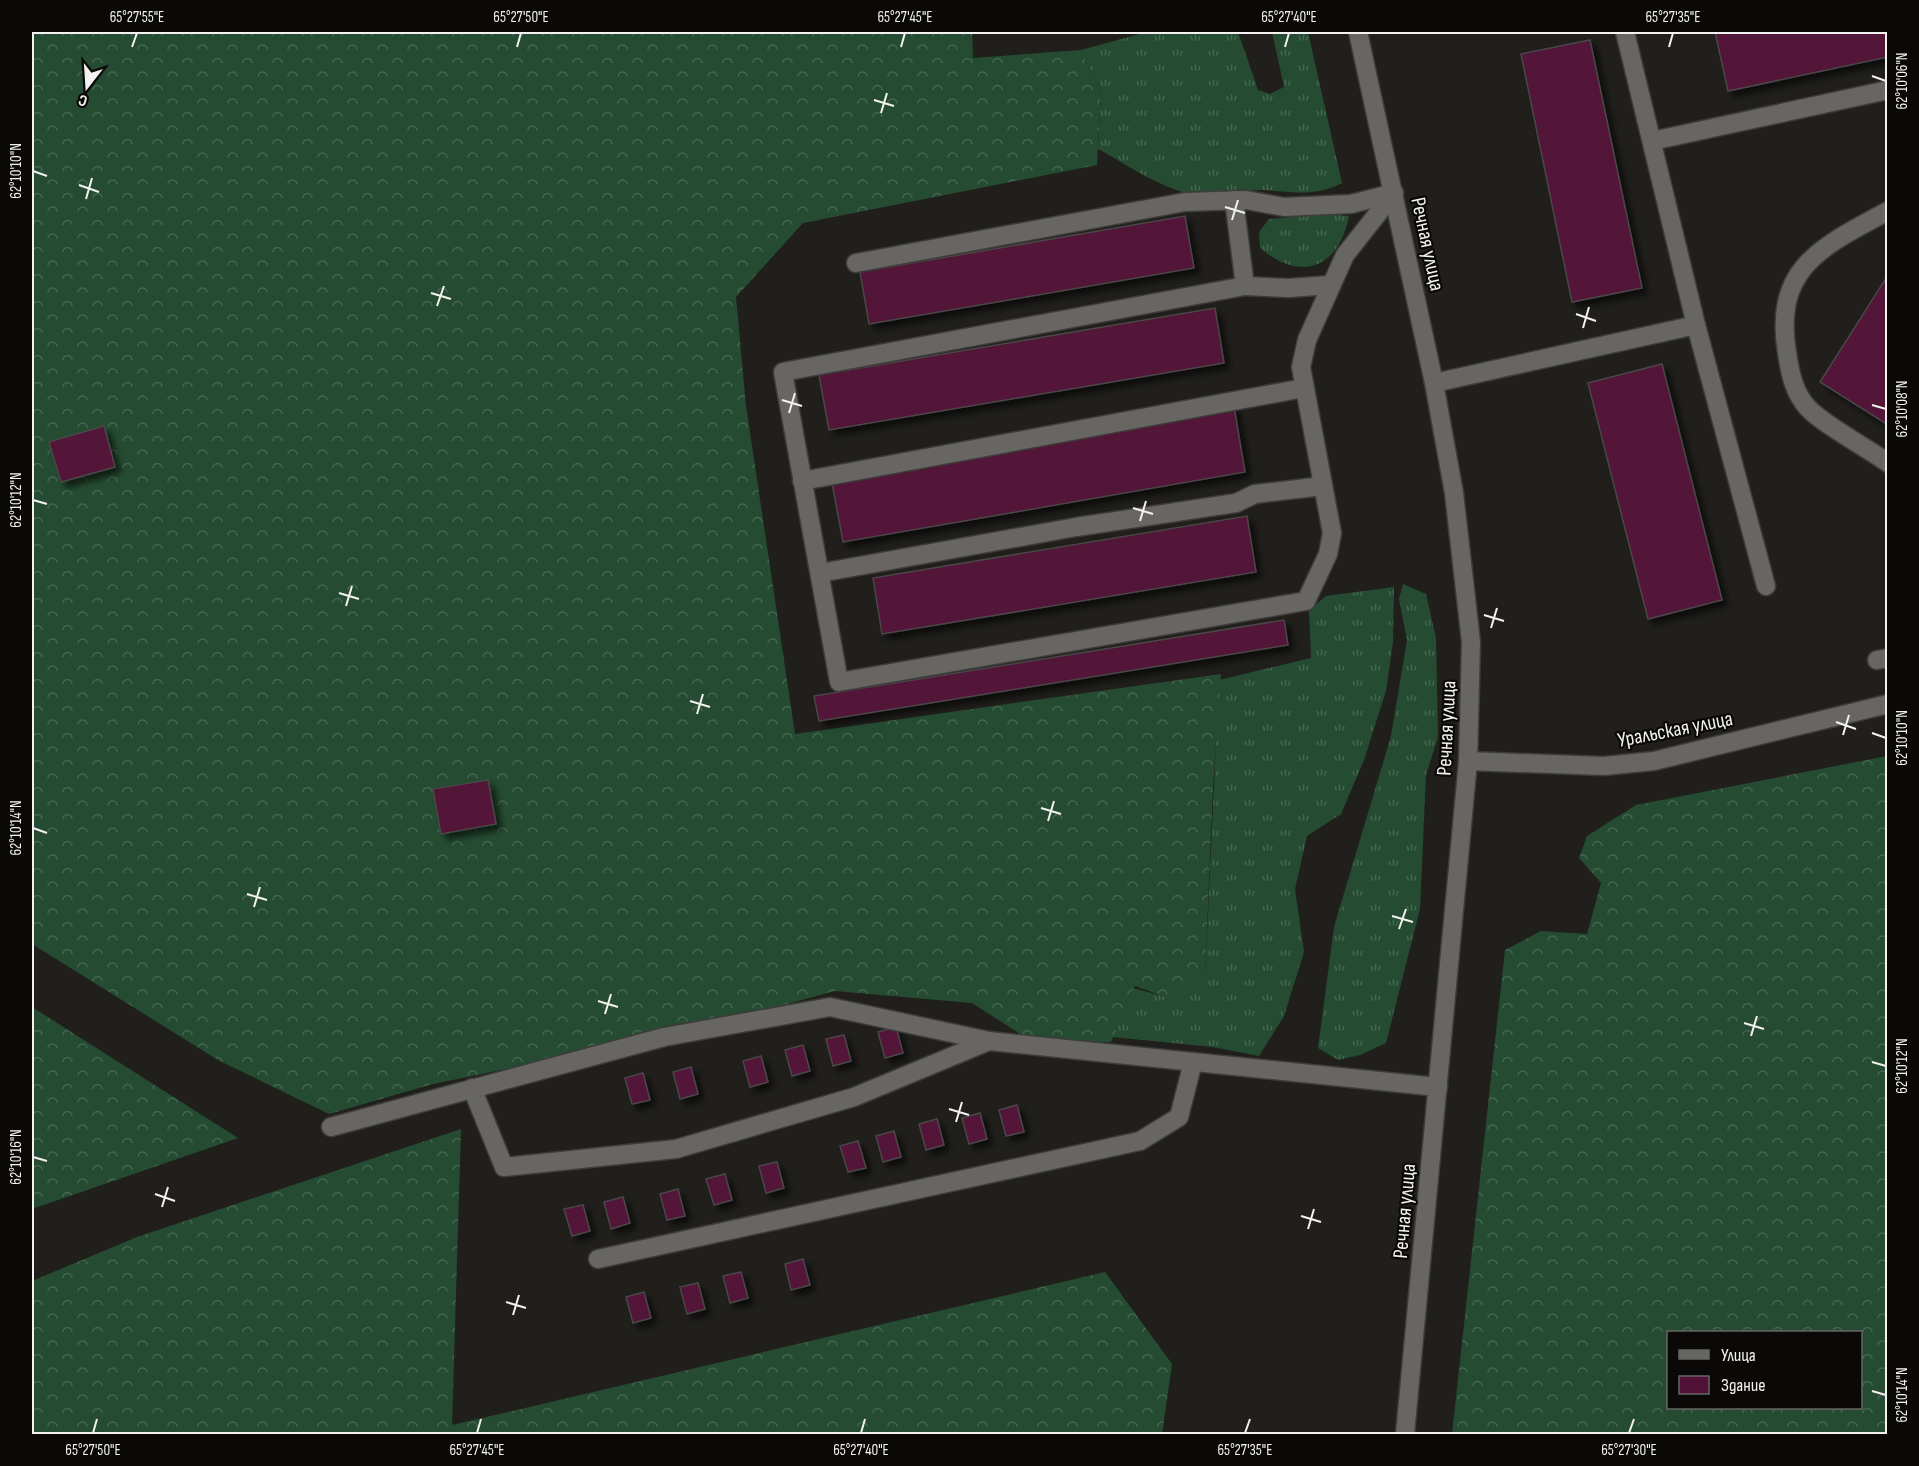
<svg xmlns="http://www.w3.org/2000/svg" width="1919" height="1466" font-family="'Sofia Sans Condensed',sans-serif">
<defs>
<pattern id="grass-tufts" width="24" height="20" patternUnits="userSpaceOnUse" patternTransform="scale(1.5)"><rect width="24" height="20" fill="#254c32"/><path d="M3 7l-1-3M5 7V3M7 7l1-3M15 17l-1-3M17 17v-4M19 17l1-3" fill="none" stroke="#456650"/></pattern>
<pattern id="forest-crowns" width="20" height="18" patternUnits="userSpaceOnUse" patternTransform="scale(1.5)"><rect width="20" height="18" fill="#254c32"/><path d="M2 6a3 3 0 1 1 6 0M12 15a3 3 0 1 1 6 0" fill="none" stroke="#456650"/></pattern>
<filter id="shadow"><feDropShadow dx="5.5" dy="5.5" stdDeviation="3" flood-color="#0009"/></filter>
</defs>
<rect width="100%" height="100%" fill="#201f1c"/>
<!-- grass -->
<g fill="url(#grass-tufts)">
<path d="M1147,32H1238L1258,90L1270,94L1284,87L1272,32H1308L1342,183C1312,198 1293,191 1262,190C1242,190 1222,197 1202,196C1165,192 1130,166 1098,149L1101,92L1081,50Z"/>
<path d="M1326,214L1349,216C1339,268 1301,283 1260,248L1259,232L1269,219Z"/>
<polygon points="1403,584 1426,594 1436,638 1438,737 1426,775 1420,909 1386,1043 1360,1055 1338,1060 1318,1048 1334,927 1391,736 1407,640 1399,599"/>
<polygon points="1394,587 1393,642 1386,691 1364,760 1341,814 1307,836 1295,889 1304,952 1284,1016 1259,1056 1213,1047 1112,1037 1133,988 1174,999 1205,976 1219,680 1311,658 1309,610 1326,596"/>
</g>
<!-- forest -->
<g fill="url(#forest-crowns)" fill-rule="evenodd">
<polygon points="32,32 972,32 973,58 1081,50 1101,92 1097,165 803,223 736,297 746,406 795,734 1221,674 1213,787 1205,976 1174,1000 1135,986 1111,1042 1033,1042 972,1003 835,991 664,1037 433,1084 329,1114 218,1060 32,944"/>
<path d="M1887,756V1434H1452L1505,950L1541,931L1587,934L1601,883L1579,858L1587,836L1636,805ZM1668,1332H1860V1408H1668Z"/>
<polygon points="32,1007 238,1138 32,1209"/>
<polygon points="461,1129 452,1425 1105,1272 1172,1364 1162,1434 32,1434 32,1281 137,1237"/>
</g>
<!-- building -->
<g fill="#521238" stroke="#4b4748" stroke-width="1.5" filter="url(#shadow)">
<polygon points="1715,32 1888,32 1888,57 1728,91"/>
<polygon points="1590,40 1642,288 1572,302 1521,54"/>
<polygon points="1185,216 1194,268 869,324 860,272"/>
<polygon points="1888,275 1888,425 1820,382"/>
<polygon points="1215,308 1224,363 829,430 819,375"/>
<polygon points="1662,364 1722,600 1648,619 1588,383"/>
<polygon points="1234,407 1245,472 843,542 831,477"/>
<polygon points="104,426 115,467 61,482 49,442"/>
<polygon points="1247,516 1256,572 882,634 873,578"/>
<polygon points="1284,620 1288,645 819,721 814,696"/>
<polygon points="488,780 496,824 441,834 433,789"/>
<polygon points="896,1027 903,1053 885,1058 878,1032"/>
<polygon points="844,1035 851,1061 833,1066 826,1039"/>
<polygon points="803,1045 810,1071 792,1076 785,1050"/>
<polygon points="761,1056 768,1082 750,1087 743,1061"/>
<polygon points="691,1067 698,1094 680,1099 673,1072"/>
<polygon points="643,1073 650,1100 632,1104 625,1078"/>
<polygon points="1017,1105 1024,1132 1006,1136 999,1110"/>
<polygon points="980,1113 987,1139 969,1144 962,1118"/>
<polygon points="937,1119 944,1145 926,1150 919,1124"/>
<polygon points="894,1131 901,1157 883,1162 876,1136"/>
<polygon points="858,1141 866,1168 848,1172 840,1146"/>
<polygon points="777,1162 784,1188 766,1193 759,1166"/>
<polygon points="725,1174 732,1200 714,1205 706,1179"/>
<polygon points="678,1189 685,1216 667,1220 660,1194"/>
<polygon points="623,1197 630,1223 611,1229 604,1202"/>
<polygon points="583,1205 590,1231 572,1236 564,1209"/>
<polygon points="803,1259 810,1285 791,1290 785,1264"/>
<polygon points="741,1272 748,1298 730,1303 723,1276"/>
<polygon points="698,1283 705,1309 687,1314 680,1287"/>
<polygon points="644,1292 651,1318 633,1323 626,1297"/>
</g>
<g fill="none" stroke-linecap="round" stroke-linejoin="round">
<!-- lane casing -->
<g stroke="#3d3c3a" stroke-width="21">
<g id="lane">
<polyline points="1625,32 1696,325 1766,586"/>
<polyline points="1652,141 1888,90"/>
<polyline points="1234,200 1245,286 783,372 839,682 1306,601 1328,554 1332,533 1301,367 1307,340 1345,255 1394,193"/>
<path d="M1888,211C1821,247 1773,268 1787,353C1790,373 1794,393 1808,408C1824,425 1867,448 1888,463"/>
<polyline points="856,263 1185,202 1246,200 1284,207 1351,204 1394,193"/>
<polyline points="1245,286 1289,288 1330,285"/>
<polyline points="1434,383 1696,325"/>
<polyline points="802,481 1304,388"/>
<polyline points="820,573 1076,527 1236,503 1255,494 1323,486"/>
<polyline points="1877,660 1888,658"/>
<polyline points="472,1088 504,1167 676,1149 854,1097 989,1041"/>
<polyline points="331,1127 664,1037 830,1007 989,1041 1438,1087"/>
<polyline points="598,1259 1140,1141 1179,1117 1193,1062"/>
</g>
</g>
<!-- street casing -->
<g stroke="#3d3c3a" stroke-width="21">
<polyline id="street" points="1468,761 1604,766 1654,761 1888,704"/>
</g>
<!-- secondary casing -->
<g stroke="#3d3c3a" stroke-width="21">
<polyline id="secondary" points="1358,32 1434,383 1454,493 1471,642 1468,761 1405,1434"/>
</g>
<!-- lane -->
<use href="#lane" stroke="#676662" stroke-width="18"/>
<!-- street -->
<use href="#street" stroke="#676662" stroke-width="18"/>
<!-- secondary -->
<use href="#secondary" stroke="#676662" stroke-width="18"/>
</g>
<!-- ticks -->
<path fill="none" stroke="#f3f2f0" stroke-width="2" d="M132,47L137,33M517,47L521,33M901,47L905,33M1285,47L1289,33M1669,47L1673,33M1872,76L1886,81M874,100L894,106M881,113L887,93M33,171L47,176M79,185L99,192M86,199L92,178M1225,207L1245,213M1232,220L1238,200M431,293L451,299M437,306L444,286M1576,314L1596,321M1583,328L1589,307M782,400L802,406M1872,405L1886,409M789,413L795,393M33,500L47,504M1133,508L1153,514M1140,521L1146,501M339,593L359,599M346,606L352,586M1484,615L1504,621M1491,628L1497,608M690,701L710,707M697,714L703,694M1836,722L1856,729M1872,733L1886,738M1843,735L1849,715M1041,808L1061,814M1048,821L1054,801M33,828L47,833M247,894L267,900M254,907L260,887M1392,916L1413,922M1399,929L1406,909M598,1001L618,1007M605,1014L611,994M1744,1023L1764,1029M1751,1036L1757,1016M1872,1062L1886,1066M949,1109L969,1115M956,1122L962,1102M33,1157L47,1161M155,1194L175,1201M162,1207L168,1187M1301,1216L1321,1222M1308,1229L1314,1209M506,1302L526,1308M513,1315L519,1295M1872,1391L1886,1395M93,1433L97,1419M477,1433L481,1419M861,1433L865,1419M1245,1433L1250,1419M1629,1433L1634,1419"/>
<g text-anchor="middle" stroke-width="4.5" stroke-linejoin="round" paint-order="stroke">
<!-- street labels -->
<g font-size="21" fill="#f3f2f0" stroke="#0a0908">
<text transform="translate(1428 244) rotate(78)" y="7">Речная улица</text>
<text transform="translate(1446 728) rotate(-87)" y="7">Речная улица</text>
<text transform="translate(1675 729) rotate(-11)" y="7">Уральская улица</text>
<text transform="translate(1404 1211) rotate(-85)" y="7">Речная улица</text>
</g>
</g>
<!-- border -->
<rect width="1919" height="1466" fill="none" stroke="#0a0908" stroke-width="66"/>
<!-- legend -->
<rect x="1667" y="1331" width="195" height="78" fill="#0a0908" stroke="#676665" stroke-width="1.5"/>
<rect x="1679" y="1350" width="30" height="9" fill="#676662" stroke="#676665" stroke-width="1.5"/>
<text x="1721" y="1361" font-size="18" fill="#f3f2f0">Улица</text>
<rect x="1679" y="1376" width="30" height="18" fill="#521238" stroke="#676665" stroke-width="1.5"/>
<text x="1721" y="1391" font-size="18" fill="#f3f2f0">Здание</text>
<!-- north arrow -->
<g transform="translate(87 87) rotate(197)" stroke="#0a0908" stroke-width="4.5" paint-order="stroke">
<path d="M0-4.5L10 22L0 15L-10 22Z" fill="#f3f2f0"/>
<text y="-9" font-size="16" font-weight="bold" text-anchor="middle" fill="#f3f2f0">С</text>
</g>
<rect x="33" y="33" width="1853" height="1400" fill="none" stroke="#f3f2f0" stroke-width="2"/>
<g font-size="15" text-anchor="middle" fill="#f3f2f0">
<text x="137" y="22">65°27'55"E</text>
<text x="521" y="22">65°27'50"E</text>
<text x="905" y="22">65°27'45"E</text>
<text x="1289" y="22">65°27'40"E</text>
<text x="1673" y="22">65°27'35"E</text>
<text transform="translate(1902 81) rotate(-90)" y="5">62°10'06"N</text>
<text transform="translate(16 171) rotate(-90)" y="5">62°10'10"N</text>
<text transform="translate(1902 409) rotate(-90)" y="5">62°10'08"N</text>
<text transform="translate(16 500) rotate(-90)" y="5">62°10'12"N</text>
<text transform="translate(1902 738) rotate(-90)" y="5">62°10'10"N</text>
<text transform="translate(16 828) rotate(-90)" y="5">62°10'14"N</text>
<text transform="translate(1902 1066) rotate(-90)" y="5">62°10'12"N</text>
<text transform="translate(16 1157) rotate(-90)" y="5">62°10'16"N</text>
<text transform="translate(1902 1395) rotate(-90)" y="5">62°10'14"N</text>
<text x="93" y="1455">65°27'50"E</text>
<text x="477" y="1455">65°27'45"E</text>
<text x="861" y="1455">65°27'40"E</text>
<text x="1245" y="1455">65°27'35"E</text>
<text x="1629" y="1455">65°27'30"E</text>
</g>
</svg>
